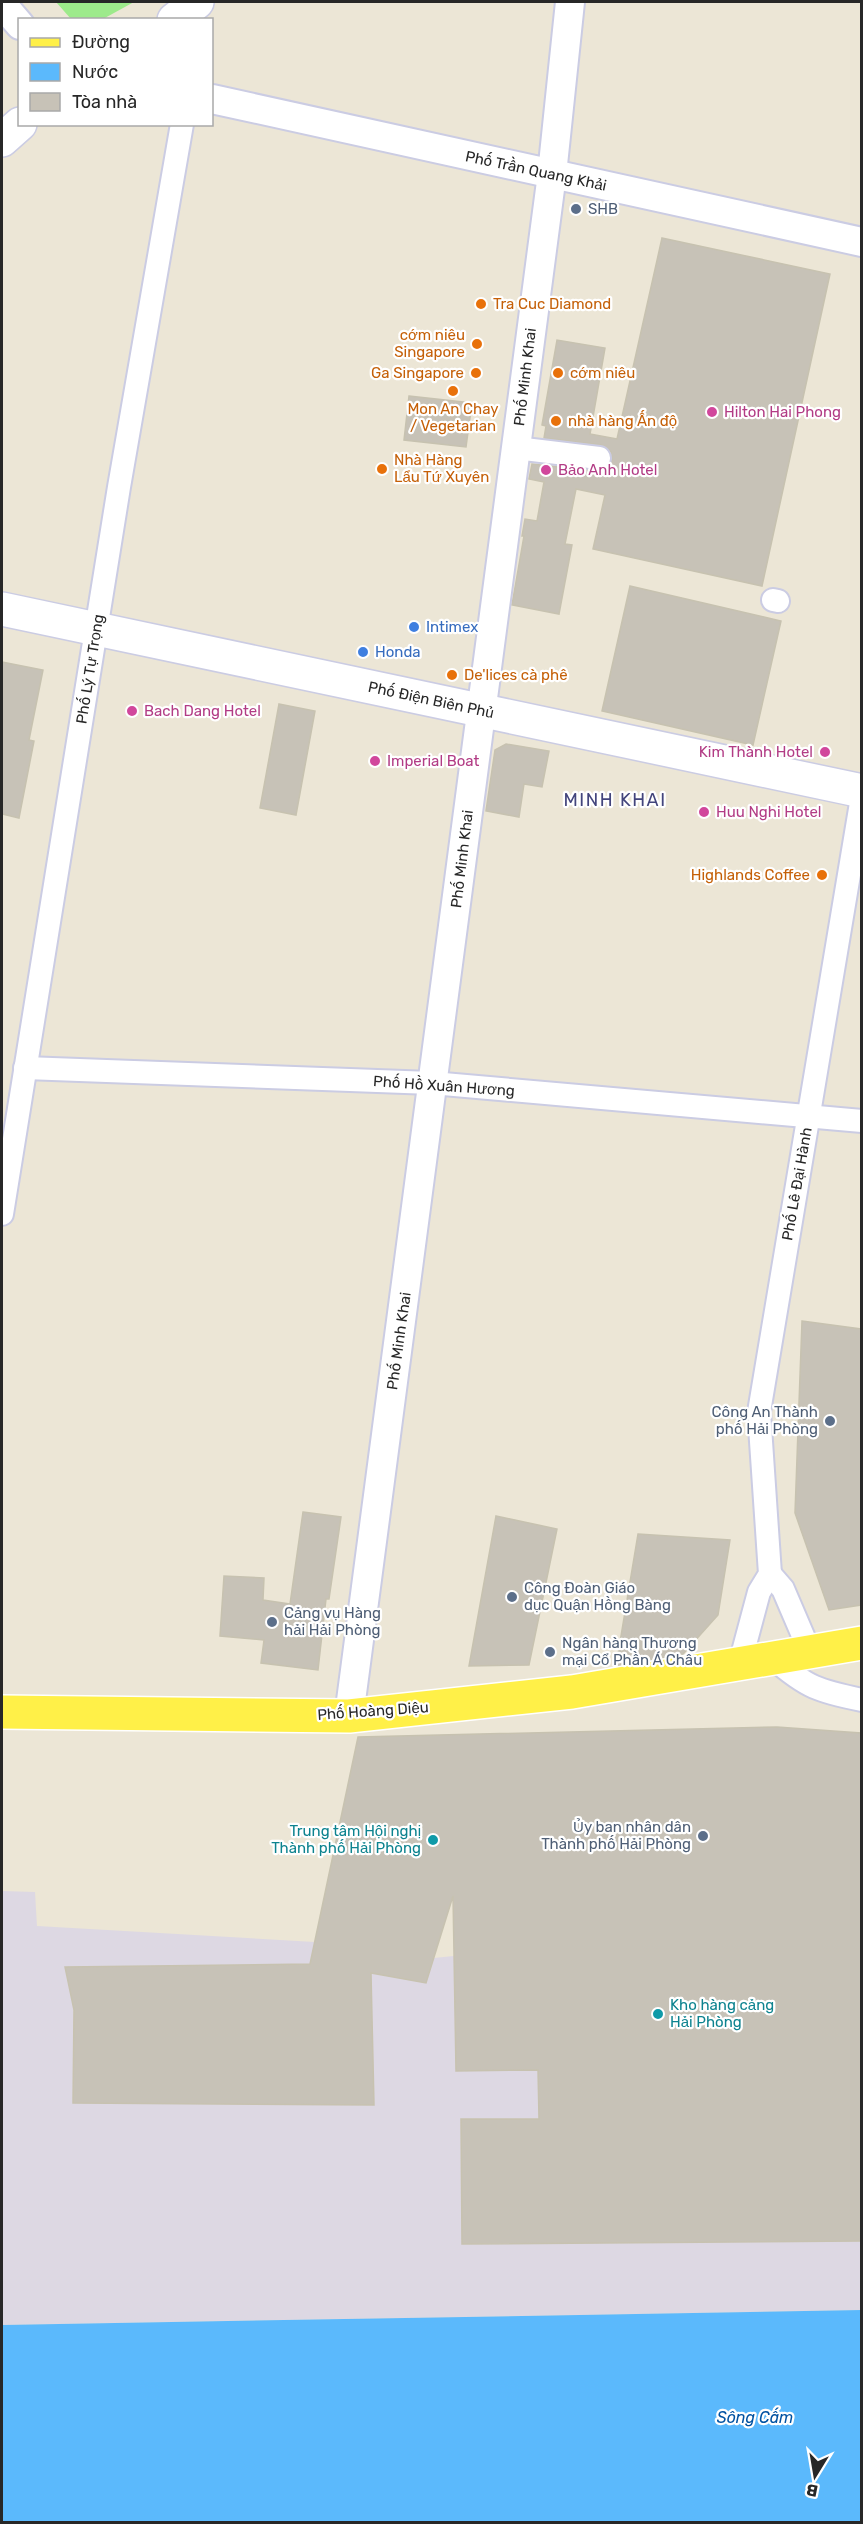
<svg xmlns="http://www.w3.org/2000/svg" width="863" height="2524" font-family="Rubik,sans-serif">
<rect width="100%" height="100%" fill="#ece6d6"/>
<!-- industrial -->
<polygon fill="#ddd8e3" points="2,1891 35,1892 37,1926 384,1946 426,1983 434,1958 504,1951 861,1953 861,2310 2,2325"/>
<!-- green -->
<polygon fill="#9dea8b" points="56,2 134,2 103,19 71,19"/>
<!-- water -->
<polygon fill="#5bb9fc" points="861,2310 861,2522 2,2522 2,2325"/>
<!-- building -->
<g fill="#c7c2b7" stroke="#c7c2b0" stroke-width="1.5">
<polygon points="662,238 830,274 762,586 593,549 605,495 576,489 565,544 572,545 559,614 512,605 524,536 522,536 525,519 537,521 544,482 529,479 532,464 598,471 605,470 612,460 611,452 601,445 544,438 546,426 542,425 557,340 605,348 590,434 617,439"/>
<polygon points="409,396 472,403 466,447 404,440"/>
<polygon points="630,586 781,621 753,745 602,711"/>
<polygon points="2,662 43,670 29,740 34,741 19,818 2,814"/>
<polygon points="279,704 315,711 296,815 260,808"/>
<polygon points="506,744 549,751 542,787 524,784 519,817 486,811 495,750"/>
<polygon points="802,1321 861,1329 861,1605 829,1610 795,1513"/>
<polygon points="303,1512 341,1517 329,1599 326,1599 318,1670 261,1663 264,1640 220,1636 224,1576 264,1578 263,1600 290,1604"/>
<polygon points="496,1516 557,1529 529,1665 469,1666"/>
<polygon points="638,1534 730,1540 718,1615 683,1654 616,1666"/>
<polygon points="777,1727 861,1733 861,2241 462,2244 461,2119 539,2119 538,2070 456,2071 453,1896 426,1983 371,1973 374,2105 73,2103 74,2010 65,1967 310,1964 358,1737"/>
</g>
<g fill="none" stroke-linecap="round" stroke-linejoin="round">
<!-- minor casing -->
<g stroke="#cbcce3" stroke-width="26">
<g id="minor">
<polyline points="516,448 599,458"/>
<polyline points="773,600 778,601"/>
<polyline points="25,1068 432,1083 862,1121"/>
<polyline points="2,1214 119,487 182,124"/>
<polyline points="770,1574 783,1589 810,1652"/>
<path d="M773,1658C807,1688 819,1691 862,1700"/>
<polyline points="740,1663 759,1592 770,1574 759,1412 862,797"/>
</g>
</g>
<!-- tertiary casing -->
<g stroke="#cbcce3" stroke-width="32">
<g id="tertiary">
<polyline points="2,4 20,25"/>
<polyline points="212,99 862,242"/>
<polyline points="349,1716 552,174 570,2"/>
</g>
</g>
<!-- secondary casing -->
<g stroke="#cbcce3" stroke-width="36">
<g id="secondary">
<polyline points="174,20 197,2"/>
<polyline points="2,140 20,124"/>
<polyline points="2,609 862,791"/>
</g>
</g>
<!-- primary casing -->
<g stroke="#fff" stroke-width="36">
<polyline id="primary" points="2,1712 349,1716 572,1692 862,1643"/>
</g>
<!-- minor -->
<use href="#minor" stroke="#fff" stroke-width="22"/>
<!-- tertiary -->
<use href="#tertiary" stroke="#fff" stroke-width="28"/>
<!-- secondary -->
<use href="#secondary" stroke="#fff" stroke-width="33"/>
<!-- primary -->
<use href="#primary" stroke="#fff048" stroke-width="33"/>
</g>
<!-- markers -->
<g fill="#5c6f8a" stroke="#fff" stroke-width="2">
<circle cx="576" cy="209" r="6"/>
<circle cx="830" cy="1421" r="6"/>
<circle cx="512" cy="1597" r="6"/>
<circle cx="272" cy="1622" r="6"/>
<circle cx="550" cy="1652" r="6"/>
<circle cx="703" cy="1836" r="6"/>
</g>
<g fill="#e8710a" stroke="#fff" stroke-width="2">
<circle cx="481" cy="304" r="6"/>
<circle cx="477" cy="344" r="6"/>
<circle cx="476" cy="373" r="6"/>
<circle cx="558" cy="373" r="6"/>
<circle cx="453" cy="391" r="6"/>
<circle cx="556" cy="421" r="6"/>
<circle cx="382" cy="469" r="6"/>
<circle cx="452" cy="675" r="6"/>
<circle cx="822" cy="875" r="6"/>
</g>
<g fill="#d1479c" stroke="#fff" stroke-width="2">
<circle cx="712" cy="412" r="6"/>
<circle cx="546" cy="470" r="6"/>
<circle cx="132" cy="711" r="6"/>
<circle cx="825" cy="752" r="6"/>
<circle cx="375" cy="761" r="6"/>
<circle cx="704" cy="812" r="6"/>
</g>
<g fill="#3f7fe0" stroke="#fff" stroke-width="2">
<circle cx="414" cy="627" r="6"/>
<circle cx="363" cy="652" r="6"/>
</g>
<g fill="#0f9aa8" stroke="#fff" stroke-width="2">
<circle cx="433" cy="1840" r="6"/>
<circle cx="658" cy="2014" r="6"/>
</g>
<g text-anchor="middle" stroke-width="4.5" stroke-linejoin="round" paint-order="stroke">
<!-- street labels -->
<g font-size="15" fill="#272727" stroke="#fff">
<text transform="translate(536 171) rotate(12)" y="5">Phố Trần Quang Khải</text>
<text transform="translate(525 377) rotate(-83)" y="5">Phố Minh Khai</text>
<text transform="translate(90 669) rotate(-81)" y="5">Phố Lý Tự Trọng</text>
<text transform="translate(431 700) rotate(12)" y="5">Phố Điện Biên Phủ</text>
<text transform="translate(462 859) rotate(-83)" y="5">Phố Minh Khai</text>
<text transform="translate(444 1086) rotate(4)" y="5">Phố Hồ Xuân Hương</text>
<text transform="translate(797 1184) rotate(-80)" y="5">Phố Lê Đại Hành</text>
<text transform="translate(399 1341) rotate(-82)" y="5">Phố Minh Khai</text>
<text transform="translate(373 1711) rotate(-4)" y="5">Phố Hoàng Diệu</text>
</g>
<!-- service labels -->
<g font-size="15" fill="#4e5e75" stroke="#fff" text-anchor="start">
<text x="588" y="214">SHB</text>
<text x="818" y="1417" text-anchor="end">Công An Thành<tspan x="818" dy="17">phố Hải Phòng</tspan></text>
<text x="524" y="1593">Công Đoàn Giáo<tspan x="524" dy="17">dục Quận Hồng Bàng</tspan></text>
<text x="284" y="1618">Cảng vụ Hàng<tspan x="284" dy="17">hải Hải Phòng</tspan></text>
<text x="562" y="1648">Ngân hàng Thương<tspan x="562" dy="17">mại Cổ Phần Á Châu</tspan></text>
<text x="691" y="1832" text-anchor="end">Ủy ban nhân dân<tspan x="691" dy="17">Thành phố Hải Phòng</tspan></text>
</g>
<!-- food labels -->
<g font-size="15" fill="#c56008" stroke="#fff" text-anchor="start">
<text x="493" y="309">Tra Cuc Diamond</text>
<text x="465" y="340" text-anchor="end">cớm niêu<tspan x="465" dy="17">Singapore</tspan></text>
<text x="464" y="378" text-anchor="end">Ga Singapore</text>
<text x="570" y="378">cớm niêu</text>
<text x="453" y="414" text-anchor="middle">Mon An Chay<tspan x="453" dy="17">/ Vegetarian</tspan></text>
<text x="568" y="426">nhà hàng Ấn độ</text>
<text x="394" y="465">Nhà Hàng<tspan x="394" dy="17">Lẩu Tứ Xuyên</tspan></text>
<text x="464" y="680">De'lices cà phê</text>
<text x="810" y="880" text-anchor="end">Highlands Coffee</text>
</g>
<!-- hotel labels -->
<g font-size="15" fill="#b23c85" stroke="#fff" text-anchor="start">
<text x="724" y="417">Hilton Hai Phong</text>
<text x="558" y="475">Bảo Anh Hotel</text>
<text x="144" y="716">Bach Dang Hotel</text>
<text x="813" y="757" text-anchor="end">Kim Thành Hotel</text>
<text x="387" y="766">Imperial Boat</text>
<text x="716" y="817">Huu Nghi Hotel</text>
</g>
<!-- shop labels -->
<g font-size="15" fill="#366cbe" stroke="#fff" text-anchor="start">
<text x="426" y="632">Intimex</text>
<text x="375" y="657">Honda</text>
</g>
<!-- culture labels -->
<g font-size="15" fill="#0d838f" stroke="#fff" text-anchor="end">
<text x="421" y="1836">Trung tâm Hội nghị<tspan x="421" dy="17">Thành phố Hải Phòng</tspan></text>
<text x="670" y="2010" text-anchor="start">Kho hàng cảng<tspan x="670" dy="17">Hải Phòng</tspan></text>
</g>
<!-- water labels -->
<g font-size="16" font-style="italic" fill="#0052a2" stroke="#fff">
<text x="755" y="2423">Sông Cấm</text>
</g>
<!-- quarter labels -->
<g font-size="18" letter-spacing="1.5" fill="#43457c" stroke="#fff">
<text x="615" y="806">MINH KHAI</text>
</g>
</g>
<!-- border -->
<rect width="863" height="2524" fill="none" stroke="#272727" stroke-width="6"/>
<!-- legend -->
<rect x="18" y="18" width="195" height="108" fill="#ffffff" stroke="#a9a9a9" stroke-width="1.5"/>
<rect x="30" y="38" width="30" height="9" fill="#fff048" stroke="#a9a9a9" stroke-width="1.5"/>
<text x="72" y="48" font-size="18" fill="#272727">Đường</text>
<rect x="30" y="63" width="30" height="18" fill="#5bb9fc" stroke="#a9a9a9" stroke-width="1.5"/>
<text x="72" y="78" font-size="18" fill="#272727">Nước</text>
<rect x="30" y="93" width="30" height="18" fill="#c7c2b7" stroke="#a9a9a9" stroke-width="1.5"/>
<text x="72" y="108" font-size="18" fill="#272727">Tòa nhà</text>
<!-- north arrow -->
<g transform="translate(815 2476) rotate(191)" stroke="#ffffff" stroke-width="4.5" paint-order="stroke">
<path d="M0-4.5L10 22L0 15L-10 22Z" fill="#272727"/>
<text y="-9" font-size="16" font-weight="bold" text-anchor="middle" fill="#272727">B</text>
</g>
</svg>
